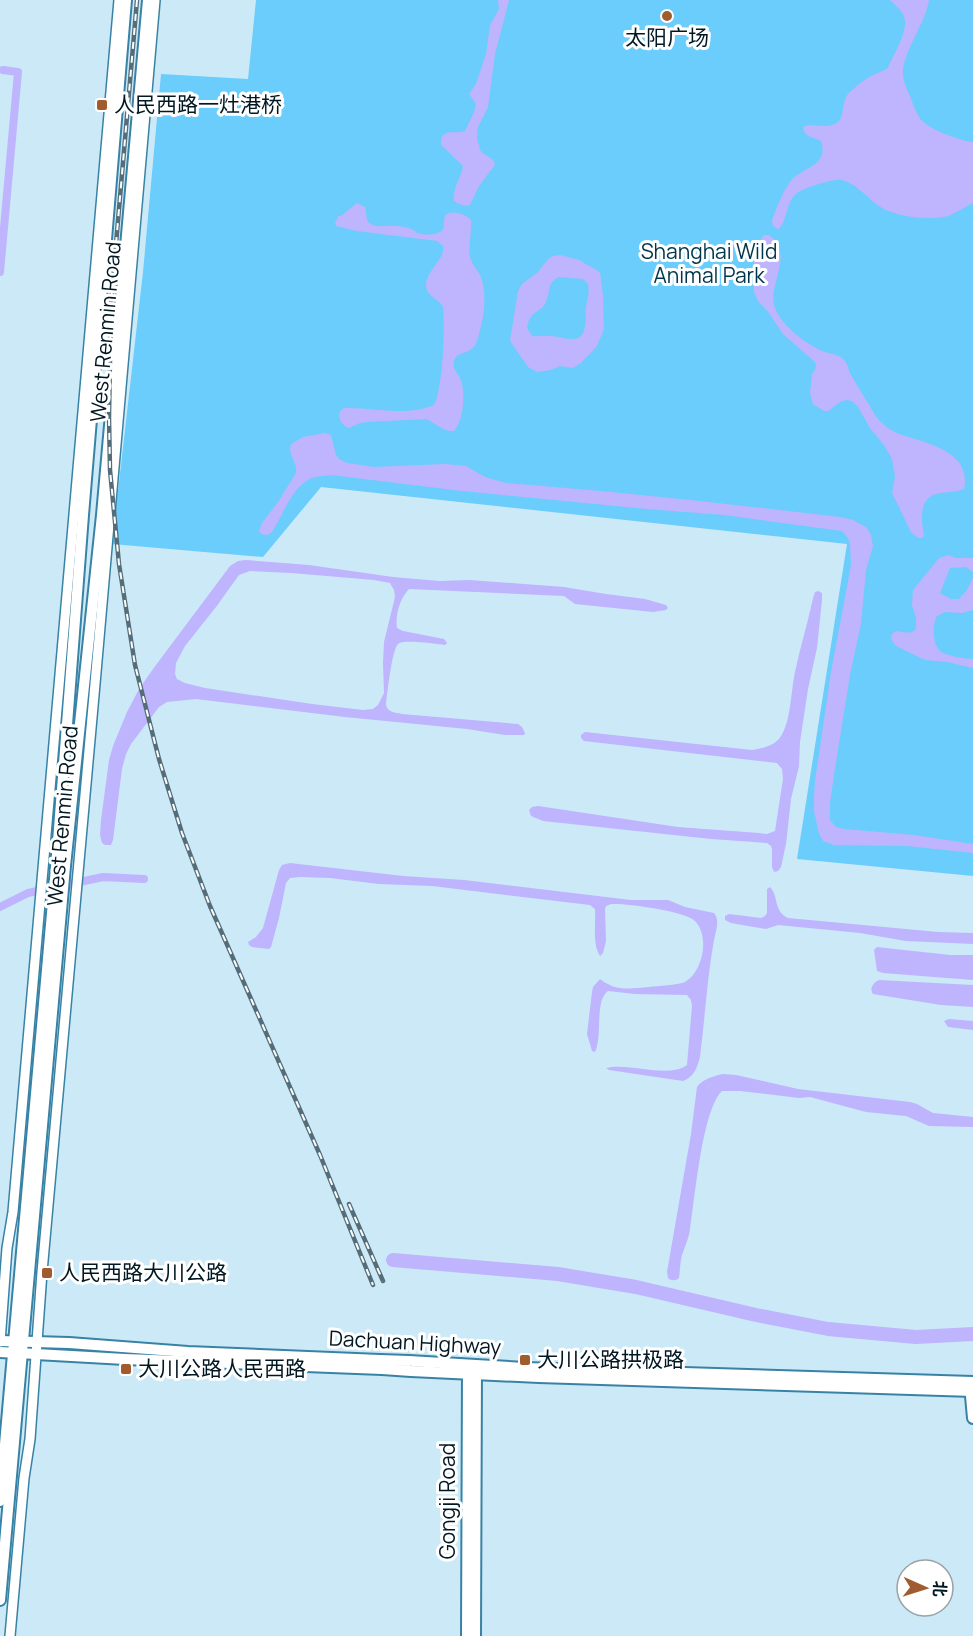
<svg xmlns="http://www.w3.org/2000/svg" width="973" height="1636" font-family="Manrope,'Noto Sans SC',sans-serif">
<rect width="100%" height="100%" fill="#cce9f8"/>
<!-- green -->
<polygon fill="#6bcdfb" points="256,0 973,0 973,876 797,859 847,544 321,487 263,557 112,544 143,272 161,74 248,79"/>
<!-- water -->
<g fill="#bfb4fe" fill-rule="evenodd">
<path d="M498,0H509L495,54L488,107L478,127L477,139L481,152L493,160L495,165L479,186L470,205C466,207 458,204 454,201C452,189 461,178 463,166L441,145C440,126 456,135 465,131L474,112L476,104L469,94L476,84L486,54L490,25L499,9Z"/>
<path d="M890,0H929C925,24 907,45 903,69C902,79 906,87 910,96C913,104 916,114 922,121C932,130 960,141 973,142V203C965,207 956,213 948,216C928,221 892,217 876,204C866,196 855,183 842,180C834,178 804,188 797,193C786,201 788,219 779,229C774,228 772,225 772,220C777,207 782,193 790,182C800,167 830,167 821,141C814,137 803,137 803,127C813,122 829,131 839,121C844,115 842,101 848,94C854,88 863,80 871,76C876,73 882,72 888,68C893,54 911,29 903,14C900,9 895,5 890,0Z"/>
<path d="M357,203L365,207C367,213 365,221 371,224C377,228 387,225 394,226C400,226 408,227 413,230C417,232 416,233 421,234C427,235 435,235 440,232C448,228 440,216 449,213C457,211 466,215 471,220C472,232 468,245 470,257C472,265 478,270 481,277C488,297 483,322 477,341C472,356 457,350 454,361C452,368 457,372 460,378C466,391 464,420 454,431C443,432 436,423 426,419L368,422L360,423L349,428C341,426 334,413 344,408C373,407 406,417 434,405C443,389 445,327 443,307C439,300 429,296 427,290C421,274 446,260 443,246L437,241L357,231L336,226L335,224L338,216H341Z"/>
<path d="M764,235H769C796,255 766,285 775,308C782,326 805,343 822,351C829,354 838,354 843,359C848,363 848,370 851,375C859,389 867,401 875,415C881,423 888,429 897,433C918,442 973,448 964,489C956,492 949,492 940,493C918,497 921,518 924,536L922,538H918L911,532L892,493L895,477L892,459L884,445L870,428L858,407L852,401L846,400L840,402L828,411H824L813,404L810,393L812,374L816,368L815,362L783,334L769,313L758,301L754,292V258L758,243Z"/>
<path d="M560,255L579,260L600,272L603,296L604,329L597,346L581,363L573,368L560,366L551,370L537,372L528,367L510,341L518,291L522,284L538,272L548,259L553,256ZM558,277L583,279L588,284C590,294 587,300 586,308C585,316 587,325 583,333C578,344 561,337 552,336C545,335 539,337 532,336L527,328C530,309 540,314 546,302C551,290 546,286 558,277Z"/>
<path d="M325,433L331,435L336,455L339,459L347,463L374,467L445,464L466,466L485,477L506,483C617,491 729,504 840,517L853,520L866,527L871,535L873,546L866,570L861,624L850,675L835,768L830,803V820L836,827L844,829L914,835L973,844V853L907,846L834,845L823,841L819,834L814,811V798L815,781L831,672L851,565L850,544L848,538L842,531L724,515L647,509L462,491L331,475C324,476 318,476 312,478C292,486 283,515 272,532L267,535L261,534L259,531L262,523L278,502L296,473C298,462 287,455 291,444L303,437Z"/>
<path d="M949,555L955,558H973V572L966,567L950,568L940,593L951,599H959L967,590L973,577V610L962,613L945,612L937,616C932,624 932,648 943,653C950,656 965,659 973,659V668L947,662L925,660L896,646L891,639L892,634L896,631C903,632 911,635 916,629V618L912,605L913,590L939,558Z"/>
<path d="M246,560L309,565L393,577L440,581L469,580L564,587L606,594L645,599L666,605L668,608L666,610L653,612L575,604L564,596L409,589C400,598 395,615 397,628L403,631L444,639L447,643L445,645C437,644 403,639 398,644C392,649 387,695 386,705C388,713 395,712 402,714L518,724L522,727L525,733L524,735H505L467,729L345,717L196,699L167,702L159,707L131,744L126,754L122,769L113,840L111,845H105L102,843L100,835L101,820L109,760L113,746L127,712L139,689L153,669L230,566L238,561ZM250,571L291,573L374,580L390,583L394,590L395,597L384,642L383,663L384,693L378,705L373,709L363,710L312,704L205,688L185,683L177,679L175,674L176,663L185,646L216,607L239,575Z"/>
<path d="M818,591L822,593V600L817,648L808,689L800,742L799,766L791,799L786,844L781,867L778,871L774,872L772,867V849L771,846L767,843L711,839L543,821L531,816L529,810L532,807L538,806L678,827L759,833L767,834L775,831L783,779L782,769L777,763L584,741L581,738V735L585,732L752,750C762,749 776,745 781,736C791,721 791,690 795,672C800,647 808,623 813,598L815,592Z"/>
<path d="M290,863L403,876L464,880L631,900H668L685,907L714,913C720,920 716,931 714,940C707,978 705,1018 700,1057C697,1068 694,1077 683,1081L609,1070L606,1068C629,1062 668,1079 687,1065L692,1006L691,1000L687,995L635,994L608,991C594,1001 603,1036 595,1052L592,1051L587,1034L592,992L593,987L600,979C603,981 605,983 608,984C619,991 636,988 649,987C657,986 678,985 685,982C703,972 710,936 695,921C686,911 625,903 611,904L606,906L605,909L606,941L603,953L600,956C592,943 596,924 595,909L590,905L432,886L379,884L330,878L300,877L290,878L286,883L279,918L271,947L269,949L252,947L249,945L248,942L256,937L263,928L279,870L282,865Z"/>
<path d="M770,887C779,896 773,911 788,918L938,932L973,933V944L906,941L860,933L778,925L766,929L731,923L725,920V916L729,914L761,918L765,916L767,913V889Z"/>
<polygon points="877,947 950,955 973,955 973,980 883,973 877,971 874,950"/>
<path d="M879,980L973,985V1007L941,1005L873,994C869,988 873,983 879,980Z"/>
<polygon points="949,1019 973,1021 973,1030 948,1027 944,1021"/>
<path d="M723,1074L736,1075L798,1089L910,1102L917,1104L933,1113L973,1117V1127L929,1126L906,1116L866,1112L810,1097L799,1098L740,1091H722C702,1110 695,1199 690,1229C689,1238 685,1246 682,1255C680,1263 680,1270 679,1278C676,1281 671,1281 668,1278L667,1272L691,1134L697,1087C702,1079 714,1076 723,1074Z"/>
</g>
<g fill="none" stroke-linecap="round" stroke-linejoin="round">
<!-- canal -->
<g stroke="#bfb4fe" stroke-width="8">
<polyline points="0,272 18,72 3,70"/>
<polyline points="0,907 28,893 103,877 144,879"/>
</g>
<!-- river -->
<polyline stroke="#bfb4fe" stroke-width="14" points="393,1260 558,1274 636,1287 756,1315 828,1329 916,1337 973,1334"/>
<!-- tertiary casing -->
<g stroke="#3883a5" stroke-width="12">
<g id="tertiary">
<polyline points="0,1342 7,1248 13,1212 119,0"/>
<polyline points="10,1636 24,1478 30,1439 42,1272 94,695 155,0"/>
</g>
</g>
<!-- secondary casing -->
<g stroke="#3883a5" stroke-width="14">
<g id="secondary">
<polyline points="0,1341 69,1343 188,1352 380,1360"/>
<polyline points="0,1352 125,1359 382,1369"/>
<polyline points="409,1361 525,1368 973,1382"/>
<polyline points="411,1371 539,1377 973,1391"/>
<polyline points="970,1385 973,1418"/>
<polyline points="0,1501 56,868 83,515 126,0"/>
<polyline points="0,1600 65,866 102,515 148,0"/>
<polyline points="467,1636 468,1369"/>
<polyline points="475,1636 476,1369"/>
</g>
</g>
<!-- tertiary -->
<use href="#tertiary" stroke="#fff" stroke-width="9"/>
<!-- secondary -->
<use href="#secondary" stroke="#fff" stroke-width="10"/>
<!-- rail casing -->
<g stroke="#546d79" stroke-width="4.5">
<g id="rail">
<polyline points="137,0 111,302 109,417 110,470 119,564 135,665 159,759 182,833 210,906 320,1155 373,1285"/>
<polyline points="349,1204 383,1281"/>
</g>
</g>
<!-- rail -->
<use href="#rail" stroke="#fff" stroke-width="2" stroke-dasharray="7" stroke-linecap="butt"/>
<!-- secondary-bridge casing -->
<g stroke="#3883a5" stroke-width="14" stroke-linecap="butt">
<g id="secondary-bridge">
<polyline points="380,1360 409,1361"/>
<polyline points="382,1369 411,1371"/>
</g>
</g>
<!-- secondary-bridge -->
<use href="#secondary-bridge" stroke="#fff" stroke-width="10"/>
</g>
<!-- markers -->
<g fill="#a05b2f" stroke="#fff" stroke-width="2">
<circle cx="667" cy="16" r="6"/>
<rect x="96" y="99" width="12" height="12" rx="3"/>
<rect x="41" y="1267" width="12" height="12" rx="3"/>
<rect x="519" y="1354" width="12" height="12" rx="3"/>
<rect x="120" y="1363" width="12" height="12" rx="3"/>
</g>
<g text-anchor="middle" stroke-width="6" stroke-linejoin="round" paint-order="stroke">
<!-- poi labels -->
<g font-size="21" fill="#011721" stroke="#fff" text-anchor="start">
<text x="667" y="45" text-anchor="middle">太阳广场</text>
<text x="114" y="112">人民西路一灶港桥</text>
<text x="59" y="1280">人民西路大川公路</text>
<text x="537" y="1367">大川公路拱极路</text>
<text x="138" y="1376">大川公路人民西路</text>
</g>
<!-- park labels -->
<g font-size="21" fill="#00364b" stroke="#fff">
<text x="709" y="259">Shanghai Wild<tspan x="709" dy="24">Animal Park</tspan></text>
</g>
<!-- street labels -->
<g font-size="21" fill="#011721" stroke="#fff">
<text transform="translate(106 332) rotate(-85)" y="7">West Renmin Road</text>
<text transform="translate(63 816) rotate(-85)" y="7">West Renmin Road</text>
<text transform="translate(415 1343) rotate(3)" y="7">Dachuan Highway</text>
<text transform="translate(448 1501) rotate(-90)" y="7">Gongji Road</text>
</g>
</g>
<!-- north arrow -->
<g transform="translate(925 1588) rotate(93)"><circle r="28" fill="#ffffff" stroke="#99a2a6" stroke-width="1.5"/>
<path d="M0-4.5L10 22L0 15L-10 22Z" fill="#a05b2f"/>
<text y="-9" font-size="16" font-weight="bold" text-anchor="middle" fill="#011721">北</text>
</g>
</svg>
